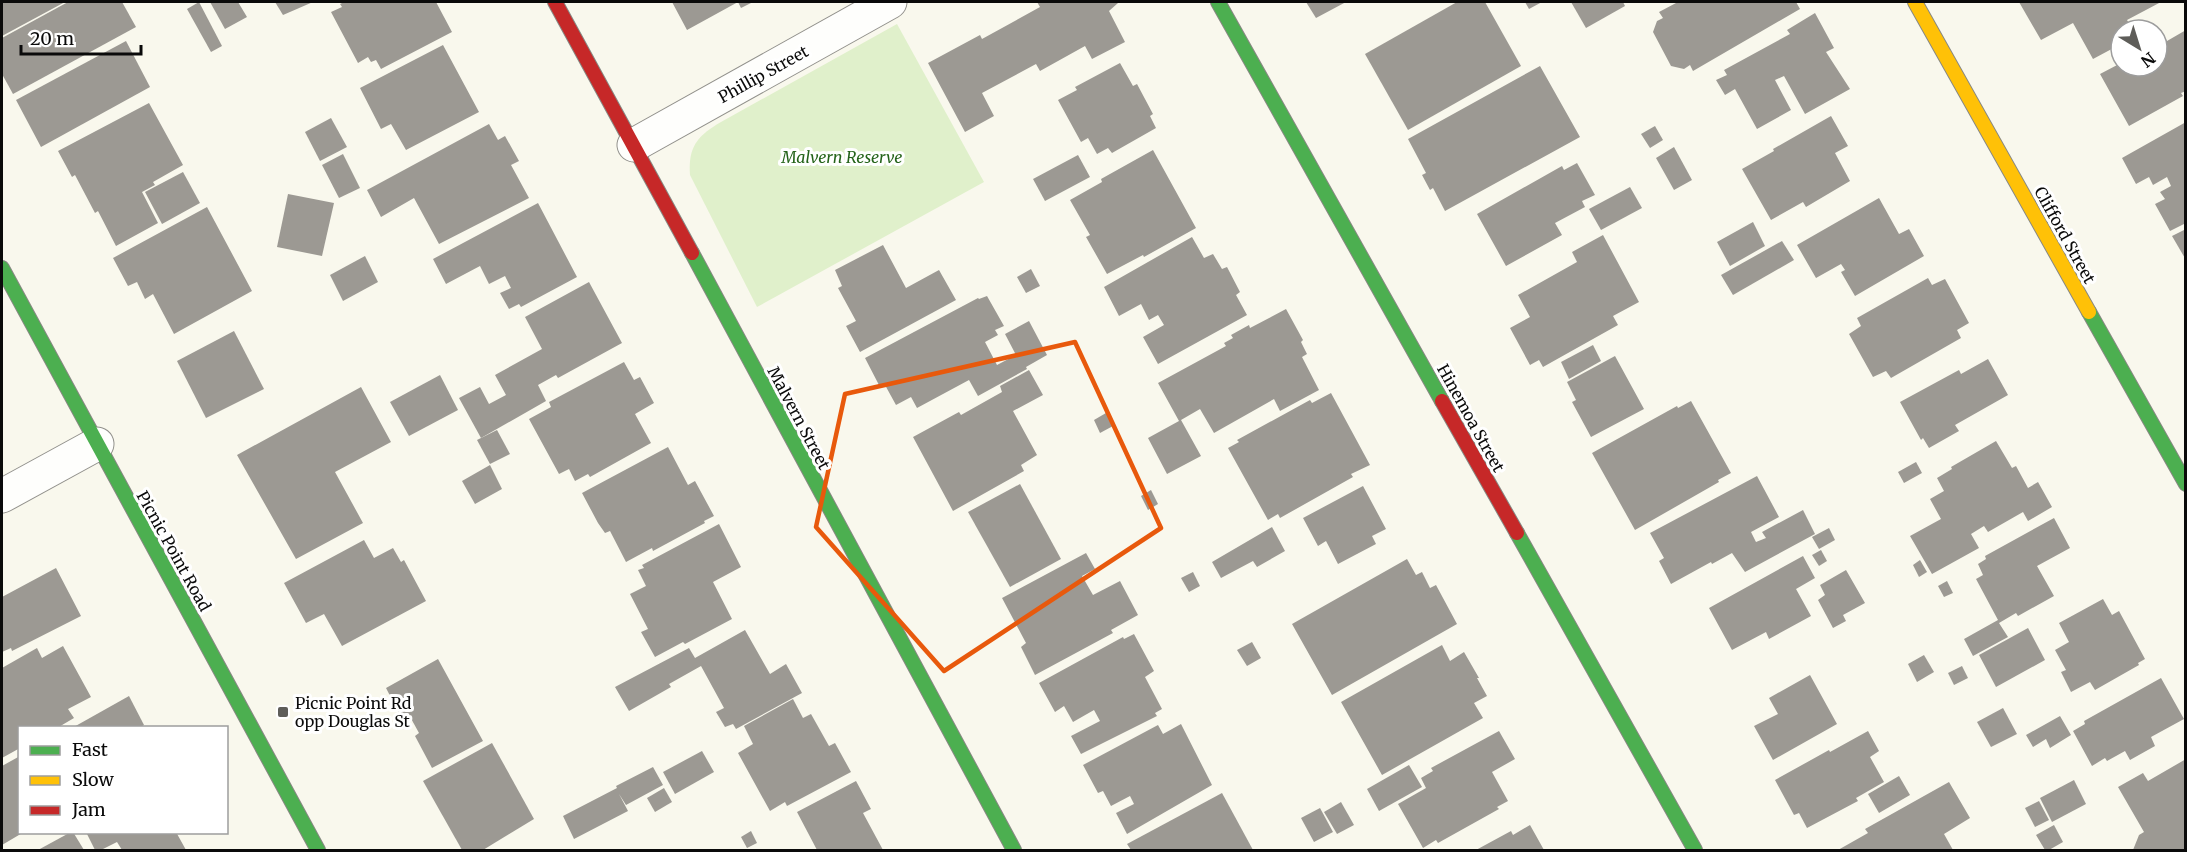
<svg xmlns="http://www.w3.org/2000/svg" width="2187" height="852" font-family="Merriweather,serif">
<rect width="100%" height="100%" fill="#f9f8ed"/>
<!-- green -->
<path fill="#e0f0cb" d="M897,24L984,182L757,307L690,175C688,147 697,136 721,122Z"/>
<!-- building -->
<g fill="#9c9993">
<polygon points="2,2 65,2 2,36"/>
<polygon points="68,2 122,2 136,27 13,94 2,74 2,38"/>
<polygon points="199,2 222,46 211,52 187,9"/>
<polygon points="210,2 238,2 247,17 225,29"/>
<polygon points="275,2 313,2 283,15"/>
<polygon points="344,2 436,2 452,32 381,69 376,60 371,62 368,57 358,63 331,12 342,7 340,4"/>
<polygon points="672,2 753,2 741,8 738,2 687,30"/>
<polygon points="1037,2 1118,2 1118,3 1109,11 1125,42 1092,59 1085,46 1040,71 1036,64 982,93 994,116 965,132 928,63 980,35 982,39 1040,7"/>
<polygon points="1306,2 1346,2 1316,18"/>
<polygon points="1457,2 1485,2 1521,66 1408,130 1365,54"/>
<polygon points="1525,2 1542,2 1529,9"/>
<polygon points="1571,2 1623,2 1625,6 1586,28"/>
<polygon points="1675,2 1796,2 1800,9 1693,71 1690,65 1684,69 1671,66 1653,32 1657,21 1663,18 1659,12 1676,3"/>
<polygon points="2019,2 2161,2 2127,20 2133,30 2121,30 2121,44 2093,59 2073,23 2041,40"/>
<polygon points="1815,13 1834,48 1826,52 1850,89 1805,114 1784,76 1775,80 1791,110 1757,129 1735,89 1725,95 1716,80 1727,75 1724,70 1790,34 1787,30"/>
<polygon points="2186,30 2186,91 2181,93 2183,96 2129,126 2100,74 2121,63 2121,66 2157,66 2157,42 2165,38 2167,41"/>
<polygon points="126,41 150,87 41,147 16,100"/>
<polygon points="443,45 479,112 406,150 391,124 381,129 360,88"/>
<polygon points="1120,63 1133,86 1137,84 1153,114 1150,116 1156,128 1112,153 1108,148 1097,154 1088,138 1081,142 1058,100 1077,90 1075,87"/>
<polygon points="1540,66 1580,137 1445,211 1433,188 1430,190 1422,175 1426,173 1408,139"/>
<polygon points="149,103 183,165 153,182 155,185 142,192 158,223 116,246 98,211 95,213 75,175 72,177 58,151"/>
<polygon points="1831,116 1848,146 1835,153 1850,181 1806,207 1803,202 1771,220 1742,169 1774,151 1773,149"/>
<polygon points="331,118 347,147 320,161 305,132"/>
<polygon points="2186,122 2186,223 2170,231 2155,204 2165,199 2160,192 2171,186 2167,177 2153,185 2149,177 2136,184 2122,158"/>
<polygon points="489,124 498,140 505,136 519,161 511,165 529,198 439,244 414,198 381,217 367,190"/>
<polygon points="1655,126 1663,140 1650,148 1641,134"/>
<polygon points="1674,147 1692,180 1674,190 1656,158"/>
<polygon points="1153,150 1196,228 1144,257 1143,255 1107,274 1086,237 1090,235 1070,200 1102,182 1101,179"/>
<polygon points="343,154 360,188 339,198 322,165"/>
<polygon points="1078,155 1090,177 1045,201 1033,179"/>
<polygon points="1577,163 1595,195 1582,201 1585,207 1555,223 1562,235 1506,266 1477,214 1562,166 1564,170"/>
<polygon points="183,172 200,203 162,224 145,192"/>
<polygon points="1630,187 1642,208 1601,230 1589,209"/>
<polygon points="288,194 334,203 322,256 277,247"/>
<polygon points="1879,198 1899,234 1909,229 1924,256 1855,296 1841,272 1845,270 1841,264 1816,278 1797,245"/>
<polygon points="538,203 577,277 521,307 519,304 509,309 500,293 511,288 505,276 489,284 480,266 446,284 433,259"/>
<polygon points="207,207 252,291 174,334 153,294 145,299 137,282 128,286 113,258"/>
<polygon points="1753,222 1765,246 1730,266 1717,242"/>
<polygon points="2186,229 2186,260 2172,236"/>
<polygon points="1603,235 1639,302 1613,316 1618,325 1543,367 1539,360 1530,365 1510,328 1530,317 1518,295 1577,262 1572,252"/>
<polygon points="1192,237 1204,258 1213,254 1222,269 1227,267 1240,292 1236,295 1247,315 1158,364 1143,337 1164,325 1158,315 1149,320 1141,304 1119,316 1104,287"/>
<polygon points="1782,241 1794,260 1733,295 1721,275"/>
<polygon points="883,245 906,288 939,270 956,300 860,352 846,326 856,321 838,288 842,286 835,270"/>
<polygon points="365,256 378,282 343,301 330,275"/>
<polygon points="1031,269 1040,286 1026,293 1017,277"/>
<polygon points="1928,278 1932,285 1945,279 1969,323 1957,330 1961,338 1891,378 1886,371 1873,377 1849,334 1861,326 1857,318"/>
<polygon points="589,282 622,343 558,378 556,375 538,385 546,401 481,438 459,398 480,387 489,404 506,395 495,375 542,349 525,317"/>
<polygon points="987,296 1004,326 995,330 998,335 985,342 997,365 1016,355 1005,334 1029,321 1047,355 1026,367 1027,369 978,396 969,380 917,408 911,397 896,405 885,385 880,387 865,358 978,298 979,299"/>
<polygon points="1286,309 1303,340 1301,342 1307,354 1302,357 1319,390 1280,411 1274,399 1214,433 1200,409 1181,420 1201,456 1167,474 1148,438 1179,421 1158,383 1226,346 1224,343 1233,338 1231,335 1249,325 1250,328"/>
<polygon points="234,331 264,389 206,418 177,361"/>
<polygon points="1593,345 1601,361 1569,379 1561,362"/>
<polygon points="1615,356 1644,409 1591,437 1572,402 1576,400 1567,382"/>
<polygon points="1988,359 2008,395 1955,425 1959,431 1929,448 1923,438 1921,440 1900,402 1959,370 1961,374"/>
<polygon points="624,362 634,380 640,377 654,403 635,414 651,443 590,477 588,474 575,481 569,469 559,474 529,419 551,407 549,402"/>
<polygon points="1029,370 1043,395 1013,411 1037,455 1021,465 1024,471 953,511 913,437 959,412 961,415 1002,392 1000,386"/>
<polygon points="440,375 458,410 409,436 390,402"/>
<polygon points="361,387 391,442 335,472 363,523 296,559 237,455"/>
<polygon points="1331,393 1370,465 1351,474 1353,477 1280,518 1278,514 1268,520 1228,448 1239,442 1237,440 1310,400 1312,403"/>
<polygon points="1691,401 1731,473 1718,480 1719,482 1635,530 1592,453 1677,406 1678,408"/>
<polygon points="1106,413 1113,426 1100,433 1094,420"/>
<polygon points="497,430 510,454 490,464 477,440"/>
<polygon points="1996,441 2012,468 2016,466 2028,488 2038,482 2052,507 2028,521 2023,512 1988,532 1984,526 1971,534 1979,548 1932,574 1910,536 1941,519 1930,499 1944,491 1937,478 1952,469 1951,467"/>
<polygon points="668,447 688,485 695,481 714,516 704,521 705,523 653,551 652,548 626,562 610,531 605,533 598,523 582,493"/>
<polygon points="1916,462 1922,473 1904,483 1898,472"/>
<polygon points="490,465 502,489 475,504 462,481"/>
<polygon points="1757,476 1779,517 1751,532 1756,542 1766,538 1762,532 1803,510 1815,534 1745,572 1732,553 1712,564 1711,562 1671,584 1659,561 1664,558 1650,533"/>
<polygon points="1020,484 1061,559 1010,587 968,512"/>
<polygon points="1363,486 1386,529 1372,536 1376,544 1338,564 1326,541 1318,546 1303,518"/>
<polygon points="1151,490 1158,504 1148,510 1141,496"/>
<polygon points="2054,518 2070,548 2037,566 2054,596 2018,616 2016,613 1999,623 2008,637 1973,656 1964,639 1998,620 1976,579 1983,575 1978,564 1986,559 1985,556"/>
<polygon points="719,524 741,567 713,582 732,619 685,644 683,642 655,657 641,632 648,629 630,594 646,586 638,570 644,568 642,565"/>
<polygon points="1272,527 1285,551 1257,567 1253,561 1221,578 1212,562"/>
<polygon points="1829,528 1835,540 1819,549 1812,537"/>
<polygon points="364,540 374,558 393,548 401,562 404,560 426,601 342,646 324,614 306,623 284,583"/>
<polygon points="1821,550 1827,561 1819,566 1812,555"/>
<polygon points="1086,553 1095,569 1082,576 1093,595 1120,581 1138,615 1111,630 1113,633 1035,675 1021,647 1026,643 1002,598"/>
<polygon points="1803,556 1815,578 1796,589 1811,616 1769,639 1766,632 1732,650 1709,608"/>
<polygon points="1407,559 1416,575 1422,572 1430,588 1436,585 1457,624 1332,695 1292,624"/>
<polygon points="1920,560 1927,572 1919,577 1913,565"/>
<polygon points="56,568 81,616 12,651 11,648 2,652 2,597"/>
<polygon points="1846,570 1865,603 1843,615 1846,621 1833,628 1818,600 1825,595 1820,585"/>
<polygon points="1193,572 1200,586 1189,592 1181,578"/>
<polygon points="1947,581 1953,593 1944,597 1938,586"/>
<polygon points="2103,599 2112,615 2119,611 2145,659 2138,663 2139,665 2095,690 2090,682 2071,692 2061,672 2066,670 2055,650 2069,642 2059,623"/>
<polygon points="2028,628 2045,660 1996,687 1979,655"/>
<polygon points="745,630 770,674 786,664 802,693 736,729 733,724 725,727 716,712 724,708 701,666 669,684 671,687 629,711 615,687 689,648 695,658"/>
<polygon points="1134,634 1154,671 1145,677 1162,709 1155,713 1157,716 1081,754 1071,736 1100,721 1094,710 1073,722 1064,706 1055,712 1039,683 1123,637 1124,639"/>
<polygon points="1252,642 1261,658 1247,666 1237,650"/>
<polygon points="1442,645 1450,661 1464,652 1479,678 1477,678 1487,696 1474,703 1483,718 1382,775 1341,702"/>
<polygon points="63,646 91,697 68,709 74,718 57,728 20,728 20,748 2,758 2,668 37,648 42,658"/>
<polygon points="1924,655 1934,672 1917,682 1908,664"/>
<polygon points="438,659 483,741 432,768 415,736 419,733 408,713 401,717 386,688"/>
<polygon points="1962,666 1968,678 1954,685 1948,673"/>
<polygon points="1810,675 1837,724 1773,760 1754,726 1778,714 1769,698"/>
<polygon points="2161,678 2184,719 2151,737 2155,746 2130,760 2125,751 2107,761 2105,758 2092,766 2073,731 2085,724 2084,721"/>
<polygon points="129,696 144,725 139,728 72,728"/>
<polygon points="793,699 803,718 811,714 829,746 835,743 851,772 787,806 785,802 770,811 738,753 753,744 744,726"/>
<polygon points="2003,708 2017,734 1991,747 1977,722"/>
<polygon points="2060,716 2071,735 2050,748 2046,739 2033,747 2026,735"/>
<polygon points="1181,724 1212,785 1127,834 1116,813 1134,804 1130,796 1111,806 1103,791 1098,793 1083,765 1158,725 1163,734"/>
<polygon points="1499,731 1515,759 1492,772 1508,801 1497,807 1499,809 1438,843 1436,840 1423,848 1398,804 1426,788 1421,778 1433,771 1431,768"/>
<polygon points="1868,731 1879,751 1870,757 1884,782 1856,798 1858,801 1807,828 1799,813 1794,815 1775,780 1829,750 1830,752"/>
<polygon points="492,743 534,819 483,850 462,850 423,781"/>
<polygon points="702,751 714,772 675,794 663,772"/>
<polygon points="20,756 20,832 24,832 2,845 2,766"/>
<polygon points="2186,759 2186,850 2133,850 2139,835 2144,832 2118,787 2143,773 2148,781"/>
<polygon points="1409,765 1422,787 1379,811 1367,789"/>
<polygon points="653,767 663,785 626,805 619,794 628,811 574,839 563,816 617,788 616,786"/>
<polygon points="1899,776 1910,795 1879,813 1868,794"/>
<polygon points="2074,780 2086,804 2052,822 2040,798"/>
<polygon points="856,781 871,809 863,813 883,850 817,850 797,812"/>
<polygon points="1949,782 1970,818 1944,834 1953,850 1838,850 1868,833 1865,829"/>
<polygon points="664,788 672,802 655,812 647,798"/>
<polygon points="1222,793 1253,850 1131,850 1127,844"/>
<polygon points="2039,801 2049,820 2035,827 2025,808"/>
<polygon points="1341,802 1354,825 1337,834 1324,812"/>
<polygon points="1320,808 1333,832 1314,842 1301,818"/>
<polygon points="1530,825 1544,850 1476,850 1511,831 1513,835"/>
<polygon points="2054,825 2063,842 2049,850 2045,850 2036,835"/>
<polygon points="751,831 757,843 747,848 741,837"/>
<polygon points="71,832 73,832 84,850 38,850"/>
<polygon points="86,832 176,832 186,850 122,850 117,842 101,850 95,850"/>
</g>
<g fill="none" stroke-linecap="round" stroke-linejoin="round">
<!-- street casing -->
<g stroke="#92918c" stroke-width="35">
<g id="street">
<polyline points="634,145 890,2"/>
<polyline points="2,496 97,444"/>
</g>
</g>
<!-- fast casing -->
<g stroke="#888883" stroke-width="16">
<g id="fast">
<polyline points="1218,2 1442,401"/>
<polyline points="692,253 1014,850"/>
<polyline points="2,268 318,850"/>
<polyline points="2089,312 2186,484"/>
<polyline points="1517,533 1695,850"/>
</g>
</g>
<!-- slow casing -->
<g stroke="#888883" stroke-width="16">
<polyline id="slow" points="1915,2 2089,312"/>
</g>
<!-- jam casing -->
<g stroke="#888883" stroke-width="16">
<g id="jam">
<polyline points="555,2 692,253"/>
<polyline points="1442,401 1517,533"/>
</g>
</g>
<!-- street -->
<use href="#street" stroke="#fefefc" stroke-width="33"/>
<!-- fast -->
<use href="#fast" stroke="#4caf50" stroke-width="14"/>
<!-- slow -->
<use href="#slow" stroke="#ffc107" stroke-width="14"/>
<!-- jam -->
<use href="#jam" stroke="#c62828" stroke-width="14"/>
</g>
<!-- marked area -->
<path fill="none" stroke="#e8590c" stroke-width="4.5" stroke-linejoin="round" d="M1075,342L1161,528L944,671L816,527L845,394Z"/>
<!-- markers -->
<rect fill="#5e5d59" stroke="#fff" stroke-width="2" x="277" y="706" width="12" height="12" rx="3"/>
<g text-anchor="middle" stroke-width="6" stroke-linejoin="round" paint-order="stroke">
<!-- street labels -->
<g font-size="16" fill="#0a0a0a" stroke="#fff">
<text transform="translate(763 74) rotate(-29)" y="6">Phillip Street</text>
<text transform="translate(2065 235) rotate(61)" y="6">Clifford Street</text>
<text transform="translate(799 418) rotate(62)" y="6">Malvern Street</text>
<text transform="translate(1471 418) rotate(61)" y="6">Hinemoa Street</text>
<text transform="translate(174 551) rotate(61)" y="6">Picnic Point Road</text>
</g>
<!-- park labels -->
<g font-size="16" font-style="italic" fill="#246319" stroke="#fff">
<text x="842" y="163">Malvern Reserve</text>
</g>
<!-- poi labels -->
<g font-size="16" fill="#0a0a0a" stroke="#fff" text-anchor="start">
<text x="295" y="709">Picnic Point Rd<tspan x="295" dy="18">opp Douglas St</tspan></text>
</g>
</g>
<!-- border -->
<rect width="2187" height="852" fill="none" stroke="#0a0a0a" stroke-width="6"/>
<!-- legend -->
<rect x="18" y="726" width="210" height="108" fill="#ffffff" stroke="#9d9d9d" stroke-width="1.5"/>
<rect x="30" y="746" width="30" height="9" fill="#4caf50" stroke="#9d9d9d" stroke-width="1.5"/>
<text x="72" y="756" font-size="18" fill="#0a0a0a">Fast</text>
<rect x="30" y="776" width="30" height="9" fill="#ffc107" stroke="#9d9d9d" stroke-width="1.5"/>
<text x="72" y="786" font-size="18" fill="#0a0a0a">Slow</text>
<rect x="30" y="806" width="30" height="9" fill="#c62828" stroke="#9d9d9d" stroke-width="1.5"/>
<text x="72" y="816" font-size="18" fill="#0a0a0a">Jam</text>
<!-- north arrow -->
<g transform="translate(2139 48) rotate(142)"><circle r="28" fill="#ffffff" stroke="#9d9d9d" stroke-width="1.5"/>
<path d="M0-4.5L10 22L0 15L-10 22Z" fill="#5e5d59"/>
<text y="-9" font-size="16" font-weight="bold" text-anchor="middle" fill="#0a0a0a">N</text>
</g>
<!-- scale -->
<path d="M21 45v9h120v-9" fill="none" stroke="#0a0a0a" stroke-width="3"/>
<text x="30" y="45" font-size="18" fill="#0a0a0a" stroke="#ffffff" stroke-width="4.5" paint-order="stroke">20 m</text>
</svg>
